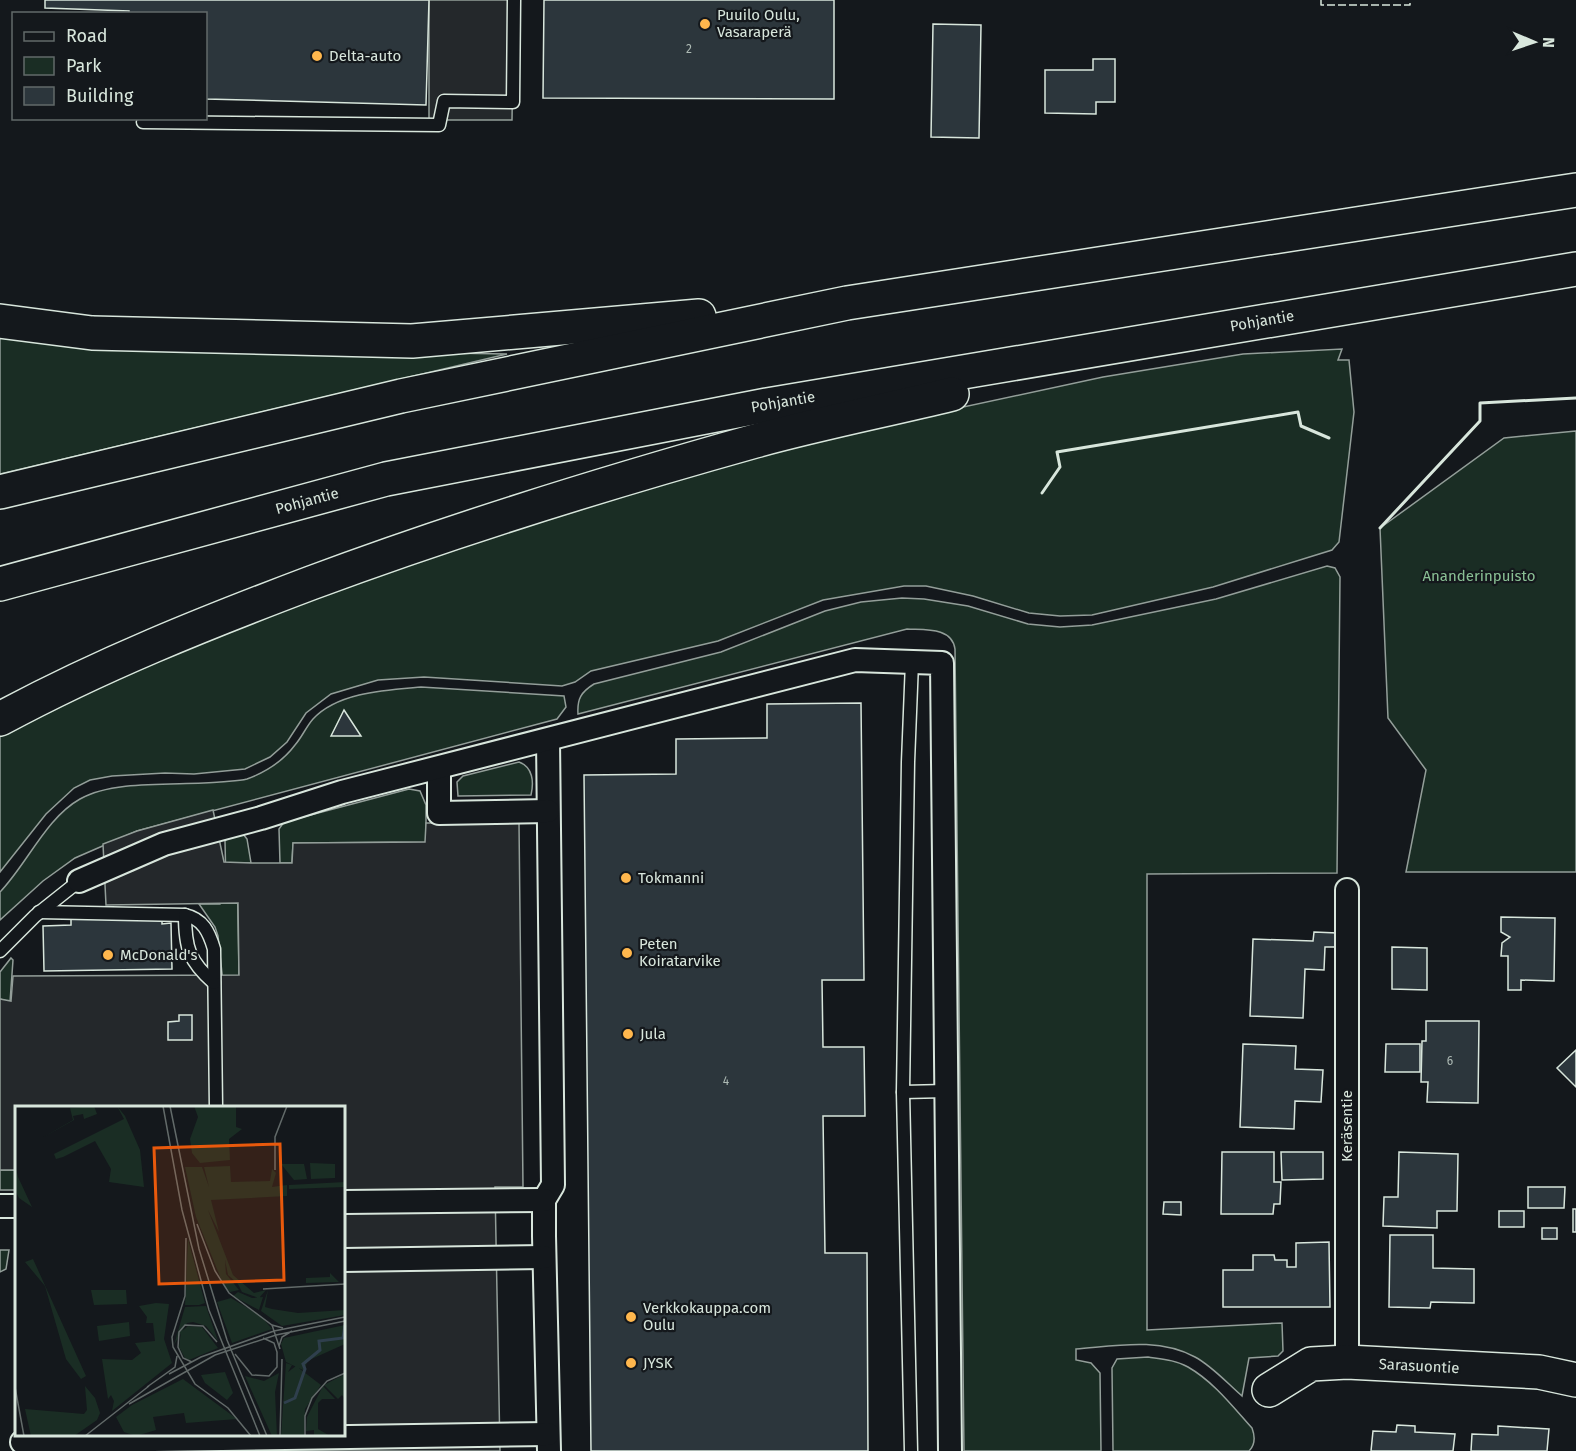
<svg xmlns="http://www.w3.org/2000/svg" width="1576" height="1451" font-family="'Fira Sans',sans-serif">
<rect width="100%" height="100%" fill="#14181c"/>
<!-- green -->
<g fill="#1a2d24" stroke="#939e99" stroke-width="1.5">
<polygon points="0,336 86,347 507,354 0,474"/>
<polygon points="1342,349 1338,360 1349,360 1354,412 1339,542 1332,550 1213,587 1092,615 1060,616 1029,613 973,596 926,586 904,586 823,600 718,641 591,671 575,682 562,686 424,677 378,680 331,694 306,713 287,742 270,757 245,769 194,774 165,773 112,776 90,780 74,788 46,814 0,872 0,732 47,707 377,570 759,451 1103,377 1243,354"/>
<polygon points="1576,431 1576,872 1406,872 1426,770 1388,718 1380,528 1504,438"/>
<path d="M1327,566L1335,568L1340,577L1337,873L1147,874V1330L1282,1323L1283,1351L1278,1356L1249,1358L1242,1396C1227,1383 1212,1366 1195,1357C1158,1337 1115,1346 1076,1349V1360L1091,1363L1100,1373L1101,1451H964L955,649C952,627 925,630 907,629L578,714C577,699 581,692 594,684L721,652L825,611L861,602L902,598L924,599L968,606L1028,624L1060,627L1092,625L1216,599Z"/>
<path d="M421,687L564,696L566,707L557,719L137,831L75,858L43,881L0,920V892C27,864 46,818 80,799C115,779 179,786 220,782C229,781 239,781 247,779C266,772 283,761 295,745C302,737 306,727 313,719C338,692 387,690 421,687Z"/>
<path d="M519,762C533,767 534,782 531,795L458,796L457,782L463,776Z"/>
<polygon points="409,789 420,791 426,805 426,842 293,843 292,863 280,863 279,829 284,822"/>
<polygon points="243,834 247,839 251,863 237,863 239,976 226,1011 218,936 215,927 199,904 220,904 226,885 225,841 229,836"/>
<polygon points="11,958 13,960 10,1002 0,999 0,972"/>
<rect x="0" y="1170" width="16" height="20"/>
<polygon points="0,1250 9,1250 6,1269 0,1272"/>
<path d="M1148,1357C1161,1359 1176,1360 1188,1367C1214,1382 1233,1407 1252,1428C1255,1436 1255,1445 1249,1451H1113L1112,1368L1117,1359Z"/>
</g>
<!-- parking -->
<g fill="#24282b" stroke="#939e99" stroke-width="1.5">
<polygon points="429,0 514,0 512,120 429,120"/>
<polygon points="213,810 224,862 251,863 292,863 293,843 425,842 426,823 519,823 523,1187 495,1187 500,1451 37,1451 344,1434 344,1108 16,1108 16,1170 0,1170 0,999 11,1001 13,976 239,975 238,903 106,905 103,844 137,831"/>
</g>
<!-- building -->
<g fill="#2c363c" stroke="#d8e6dc" stroke-width="1.5">
<polygon points="45,0 429,0 426,105 206,99 206,14 129,14 129,11 45,8"/>
<polygon points="544,0 834,0 834,99 543,98"/>
<polygon points="933,24 981,25 979,138 931,137"/>
<polygon points="1093,59 1115,59 1115,102 1096,102 1096,114 1045,113 1045,70 1093,70"/>
<polygon points="861,703 864,980 822,980 823,1047 864,1047 865,1116 823,1116 825,1253 867,1253 868,1451 591,1451 584,775 676,774 676,739 767,738 767,704"/>
<polygon points="344,710 361,736 331,736"/>
<polygon points="1501,917 1555,918 1554,981 1521,980 1521,990 1508,990 1508,956 1501,956 1502,943 1510,937 1501,932"/>
<polygon points="162,918 162,924 171,923 172,969 44,971 43,926 71,925 71,919"/>
<polygon points="1314,932 1337,933 1337,947 1325,947 1324,970 1305,969 1303,1018 1250,1016 1253,939 1313,941"/>
<polygon points="1392,947 1427,948 1427,990 1392,989"/>
<polygon points="179,1015 192,1015 192,1040 168,1040 168,1022 179,1021"/>
<polygon points="1426,1021 1479,1021 1478,1103 1427,1102 1428,1082 1421,1082 1422,1041 1426,1041"/>
<polygon points="1243,1044 1296,1046 1295,1069 1323,1070 1321,1102 1295,1101 1294,1129 1240,1127"/>
<polygon points="1386,1044 1420,1044 1420,1072 1385,1072"/>
<polygon points="1576,1050 1576,1087 1557,1068"/>
<polygon points="1222,1152 1274,1152 1274,1182 1281,1182 1280,1204 1274,1204 1273,1214 1221,1214"/>
<polygon points="1281,1152 1323,1152 1323,1179 1282,1180"/>
<polygon points="1399,1152 1458,1154 1457,1211 1437,1211 1437,1228 1383,1226 1384,1197 1398,1197"/>
<polygon points="1528,1187 1565,1187 1564,1208 1528,1208"/>
<polygon points="1164,1202 1181,1202 1181,1215 1163,1214"/>
<rect x="1573" y="1209" width="3" height="23"/>
<rect x="1499" y="1211" width="25" height="16"/>
<rect x="1542" y="1228" width="15" height="11"/>
<polygon points="1390,1235 1433,1235 1433,1268 1474,1269 1474,1303 1431,1302 1430,1308 1389,1307"/>
<polygon points="1329,1242 1330,1307 1223,1307 1223,1270 1253,1270 1253,1255 1274,1255 1275,1260 1287,1260 1287,1267 1296,1267 1296,1243"/>
<polygon points="1397,1425 1415,1426 1415,1432 1455,1434 1453,1451 1371,1451 1373,1431 1396,1432"/>
<polygon points="1498,1426 1549,1429 1547,1451 1471,1451 1472,1434 1498,1435"/>
</g>
<g fill="none" stroke-linecap="round" stroke-linejoin="round">
<!-- lane casing -->
<g stroke="#d8e6dc" stroke-width="15">
<g id="lane">
<polyline points="143,122 439,125 444,101 513,102 514,0"/>
<path d="M39,912L185,915C203,919 209,932 214,949L216,1108"/>
<path d="M185,915C185,948 189,961 214,983"/>
<polyline points="0,951 35,916 79,881"/>
<polyline points="903,1092 946,1091"/>
<polyline points="911,1451 903,1092 908,762 912,662"/>
</g>
</g>
<!-- street casing -->
<g stroke="#d8e6dc" stroke-width="26">
<g id="street">
<polyline points="548,740 553,1185 544,1200 544,1236 549,1451"/>
<polyline points="439,768 439,813 548,811"/>
<polyline points="79,881 164,844 261,818 342,792 855,660 942,663 950,1451"/>
<polyline points="1347,890 1347,1362"/>
<polyline points="344,1202 544,1200"/>
<polyline points="0,1206 16,1206"/>
<polyline points="344,1260 544,1257"/>
<polyline points="22,1442 548,1434"/>
</g>
</g>
<!-- secondary casing -->
<g stroke="#d8e6dc" stroke-width="36">
<polyline id="secondary" points="1269,1390 1311,1364 1347,1362 1539,1372 1576,1380"/>
</g>
<!-- highway casing -->
<g stroke="#d8e6dc" stroke-width="36">
<g id="highway">
<polyline points="0,321 92,333 412,341 699,316"/>
<polyline points="0,492 401,396 847,303 1576,190"/>
<polyline points="0,584 386,479 767,405 1576,269"/>
<path d="M0,719C100,665 205,623 311,583C456,529 605,483 755,441C820,423 887,410 952,394"/>
</g>
</g>
<!-- lane -->
<use href="#lane" stroke="#14181c" stroke-width="12"/>
<!-- street -->
<use href="#street" stroke="#14181c" stroke-width="22"/>
<!-- secondary -->
<use href="#secondary" stroke="#14181c" stroke-width="33"/>
<!-- highway -->
<use href="#highway" stroke="#14181c" stroke-width="33"/>
<!-- fence -->
<polyline stroke="#d8e6dc" stroke-width="1.5" stroke-dasharray="8 3" stroke-linecap="butt" points="1321,0 1321,5 1410,5 1410,0"/>
<!-- wall -->
<g stroke="#d8e6dc" stroke-width="3">
<polyline points="1042,493 1060,467 1057,452 1298,412 1301,426 1329,438"/>
<polyline points="1380,528 1480,421 1480,403 1576,398"/>
</g>
</g>
<!-- markers -->
<g fill="#ffb74d" stroke="#14181c" stroke-width="2">
<circle cx="705" cy="24" r="6"/>
<circle cx="317" cy="56" r="6"/>
<circle cx="626" cy="878" r="6"/>
<circle cx="627" cy="953" r="6"/>
<circle cx="108" cy="955" r="6"/>
<circle cx="628" cy="1034" r="6"/>
<circle cx="631" cy="1317" r="6"/>
<circle cx="631" cy="1363" r="6"/>
</g>
<g text-anchor="middle" stroke-width="4.5" stroke-linejoin="round" paint-order="stroke">
<!-- number labels -->
<g font-size="12" fill="#adbab4">
<text x="689" y="53">2</text>
<text x="1450" y="1065">6</text>
<text x="726" y="1085">4</text>
</g>
<!-- poi labels -->
<g font-size="15" fill="#d8e6dc" stroke="#14181c" text-anchor="start">
<text x="717" y="20">Puuilo Oulu,<tspan x="717" dy="17">Vasaraperä</tspan></text>
<text x="329" y="61">Delta-auto</text>
<text x="638" y="883">Tokmanni</text>
<text x="639" y="949">Peten<tspan x="639" dy="17">Koiratarvike</tspan></text>
<text x="120" y="960">McDonald's</text>
<text x="640" y="1039">Jula</text>
<text x="643" y="1313">Verkkokauppa.com<tspan x="643" dy="17">Oulu</tspan></text>
<text x="643" y="1368">JYSK</text>
</g>
<!-- street labels -->
<g font-size="15" fill="#d8e6dc" stroke="#14181c">
<text transform="translate(1262 321) rotate(-10)" y="5">Pohjantie</text>
<text transform="translate(783 402) rotate(-10)" y="5">Pohjantie</text>
<text transform="translate(307 501) rotate(-15)" y="5">Pohjantie</text>
<text transform="translate(1347 1126) rotate(-90)" y="5">Keräsentie</text>
<text transform="translate(1419 1366) rotate(3)" y="5">Sarasuontie</text>
</g>
<!-- park labels -->
<g font-size="15" fill="#8ac095" stroke="#14181c">
<text x="1479" y="581">Ananderinpuisto</text>
</g>
</g>
<!-- overview -->
<g transform="translate(15 1106)">
<rect width="330" height="330" fill="#14181c"/>
<path d="M79,0L82,8L69,13L68,8L58,10L59,14L27,32L58,14L55,2ZM102,0L110,10L125,44L129,81L94,76L96,63L80,35L48,51L41,53L39,48L109,13ZM179,0H221V21L227,23L214,33L215,54L185,57L177,47L175,33L183,11ZM295,57L320,58V72L296,73ZM0,58L3,71L17,101L4,92L0,84ZM266,58H289L292,73L279,74ZM215,60L216,76L255,75L257,63L261,67L257,81L272,79V90L196,94L204,126L193,104L218,169L239,187L251,184L244,192L227,186L223,178L213,169L210,154L211,168L224,184L215,186L208,178L181,111L170,61H187L194,81L189,61ZM330,76V81L274,83V79ZM173,133L190,197L184,199H170ZM18,153L71,270L66,273L51,253L30,180L10,156ZM315,167L324,176L291,177V172L315,171ZM76,184H111L112,198L79,199ZM253,184L250,201L257,203L283,207L330,204V209L267,220L246,205ZM223,186L237,192L248,191L244,204L218,190ZM216,192L246,210L257,223L217,237L202,196ZM141,197L154,198L149,233L157,257L97,305L99,295L96,289L93,293L87,253L117,254L126,247L120,237L140,235L138,217H131L132,211L124,200ZM191,200L203,235L191,220L178,216L172,217L159,239L170,201ZM114,216L115,230L84,235L82,220ZM330,219V238L292,255L290,265L271,256L266,238L269,232ZM173,220L187,221L203,242L174,254L170,252L164,241L166,226ZM271,257L277,259L273,266L281,260L306,279L290,303L289,330H266ZM210,266L218,287L212,294L190,277L186,269ZM264,267L260,286L262,330H257L230,270L249,275ZM330,268V293L327,289L323,293L309,279ZM168,273L222,313L171,317L169,307L138,311L141,324L121,330L109,326L101,311L117,299ZM70,280L80,292L85,307L82,314L59,330H16L10,303L69,308L72,304ZM308,280L320,293H307L303,297V323L315,330H299V324L291,325L292,311Z" fill="#1a2d24"/>
<path fill="none" stroke="#2f3f4d" stroke-width="3" d="M269,297L280,292L290,263L288,258L305,244L304,235L328,232L330,219"/>
<path fill="none" stroke="#626a69" stroke-width="1.5" d="M148,0L167,104L194,204L245,330M155,0L184,143L212,234L252,330M260,64V31L272,0M182,118L200,165L214,187L257,219L268,222M171,132L170,190L157,231L158,241L180,278L213,302L236,330M248,183L330,178M257,219L265,243M264,240L267,231L277,225M220,248L237,269L254,270L262,261V246L259,237L248,232M177,256L168,252L163,241L164,226L170,219L188,220L202,236M154,268L186,251L259,225L330,211M0,281L9,330M132,281L160,261L162,250M114,298L200,249L261,229L330,215M70,330L134,280M265,330L267,253M290,330V310L297,292L312,275L330,267"/>
<path fill="#e8590c" fill-opacity="0.15" stroke="#e8590c" stroke-width="3" d="M265,38L269,174L144,178L139,42Z"/>
<rect width="330" height="330" fill="none" stroke="#d8e6dc" stroke-width="3"/>
</g>
<!-- legend -->
<rect x="12" y="12" width="195" height="108" fill="#14181c" stroke="#626a69" stroke-width="1.5"/>
<rect x="24" y="32" width="30" height="9" fill="#14181c" stroke="#626a69" stroke-width="1.5"/>
<text x="66" y="42" font-size="18" fill="#d8e6dc">Road</text>
<rect x="24" y="57" width="30" height="18" fill="#1a2d24" stroke="#626a69" stroke-width="1.5"/>
<text x="66" y="72" font-size="18" fill="#d8e6dc">Park</text>
<rect x="24" y="87" width="30" height="18" fill="#2c363c" stroke="#626a69" stroke-width="1.5"/>
<text x="66" y="102" font-size="18" fill="#d8e6dc">Building</text>
<!-- north arrow -->
<g transform="translate(1534 42) rotate(92)" stroke="#14181c" stroke-width="4.5" paint-order="stroke">
<path d="M0-4.5L10 22L0 15L-10 22Z" fill="#d8e6dc"/>
<text y="-9" font-size="16" font-weight="bold" text-anchor="middle" fill="#d8e6dc">N</text>
</g>
</svg>
